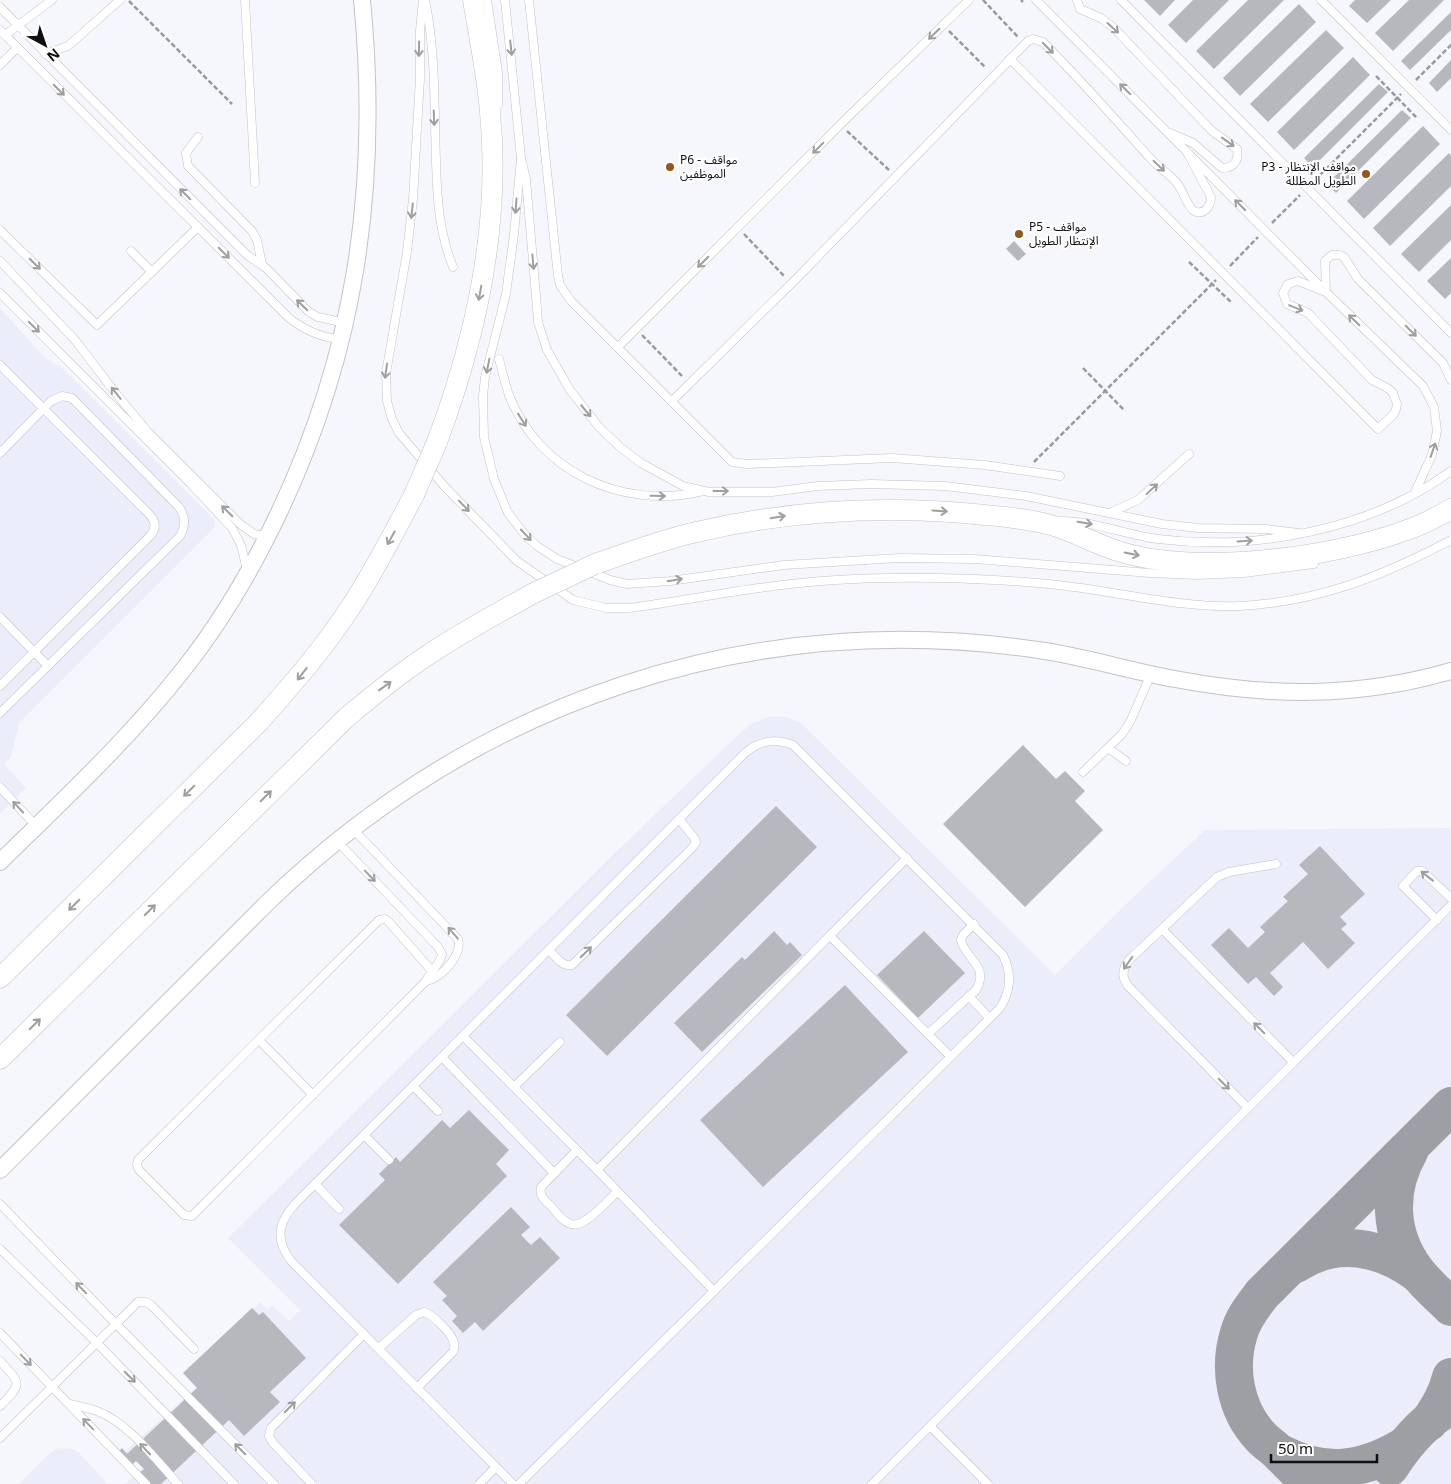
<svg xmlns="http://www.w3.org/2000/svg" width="1451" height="1484" font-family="'Noto Sans','Noto Sans Arabic',sans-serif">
<rect width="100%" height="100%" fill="#f6f7fc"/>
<!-- built -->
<g fill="#ecedfa">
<polygon points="0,308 45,358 60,366 214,519 215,527 19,723 11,757 4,764 26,788 0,814"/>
<polygon points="769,717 786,717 802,724 1055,975 1128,902 1205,830 1451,828 1451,1484 125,1484 148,1462 141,1456 132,1463 123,1453 201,1383 190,1371 260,1302 267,1309 272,1305 289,1321 300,1310 228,1238 619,849 739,734 753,723"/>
<polygon points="59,1448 73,1449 79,1453 108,1484 19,1484 51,1452"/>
</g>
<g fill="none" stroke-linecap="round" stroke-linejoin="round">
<!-- taxiway -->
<g stroke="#9e9fa3" stroke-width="38">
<path d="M1409,1152C1387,1191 1389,1235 1416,1271C1426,1284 1440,1296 1451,1307"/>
<path d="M1296,1264C1337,1237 1381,1247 1417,1273"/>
<path d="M1429,1422C1439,1407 1447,1394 1451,1377"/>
<path d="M1282,1454C1325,1476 1362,1471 1403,1447"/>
<path d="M1390,1467C1405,1444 1426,1419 1451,1406"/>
<path d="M1310,1484C1299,1473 1288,1462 1277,1451C1272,1446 1265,1442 1260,1436C1235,1409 1228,1368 1239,1333C1243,1318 1253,1306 1262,1294L1451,1106"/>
</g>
</g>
<!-- building -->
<g fill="#b7b8bd">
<polygon points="1144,0 1175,0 1160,16"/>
<polygon points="1193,0 1229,0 1186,43 1168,25"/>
<polygon points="1248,0 1284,0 1214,69 1196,51"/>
<polygon points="1355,0 1391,0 1367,23 1349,6"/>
<polygon points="1409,0 1444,0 1393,51 1375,33"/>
<polygon points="1299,4 1316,22 1240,96 1223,78"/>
<polygon points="1451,12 1451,30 1410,70 1401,61"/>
<polygon points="1326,30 1344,48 1268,122 1250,104"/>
<polygon points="1353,57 1370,75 1294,150 1277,132"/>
<polygon points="1451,60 1451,78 1437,92 1429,83"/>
<polygon points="1379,84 1388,92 1313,167 1304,158"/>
<polygon points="1402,110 1411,118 1336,193 1327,184"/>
<polygon points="1423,126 1440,144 1364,219 1347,201"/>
<polygon points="1449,153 1451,156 1451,186 1390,246 1373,228"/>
<polygon points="1451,205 1451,240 1419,272 1401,254"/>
<polygon points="1014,241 1026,254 1018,261 1006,249"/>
<polygon points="1451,258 1451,293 1445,299 1427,281"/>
<polygon points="1023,745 1056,779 1065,771 1085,791 1075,801 1103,830 1025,907 943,824"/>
<polygon points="776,806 817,847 607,1056 566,1015"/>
<polygon points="1320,846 1365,894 1340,917 1347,924 1341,929 1355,943 1328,969 1303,942 1270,973 1283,987 1274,996 1256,977 1248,984 1211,945 1229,928 1248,948 1265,932 1260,927 1288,901 1283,897 1308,874 1299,865"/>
<polygon points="774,931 787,945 790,942 802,955 702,1052 674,1023 742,957 745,960"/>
<polygon points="924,931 965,973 918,1018 877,975"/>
<polygon points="845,985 908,1052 763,1187 700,1120"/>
<polygon points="469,1110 509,1150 496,1164 507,1176 398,1284 339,1225 385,1180 379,1174 396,1157 400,1162 442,1120 450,1128"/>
<polygon points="511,1207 530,1227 521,1235 531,1245 540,1237 560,1258 483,1331 475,1322 463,1333 452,1321 457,1316 442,1300 447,1296 433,1282"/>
<polygon points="252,1308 259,1315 263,1312 306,1358 270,1392 280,1402 244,1436 229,1420 161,1484 143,1484 136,1476 144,1469 136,1461 128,1469 115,1455 122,1448 127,1454 197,1388 183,1373"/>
</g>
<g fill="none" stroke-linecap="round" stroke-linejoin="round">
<!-- service casing -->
<g stroke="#c2c2c8" stroke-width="9">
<g id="service">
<polyline points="245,0 255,183"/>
<path d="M423,0L420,31V78L413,199L407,252L386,373L387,401L392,419L399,433L445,487L517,561L573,600L606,608H629C675,602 721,593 767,587C823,579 882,577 939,578C983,579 1029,581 1073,587C1129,594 1183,608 1240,606C1318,602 1383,576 1451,540"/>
<path d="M425,0C436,52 434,108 436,161C437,198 439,232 453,267"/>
<polyline points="487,0 498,72 498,105"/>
<polyline points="505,0 521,158 526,179 537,308 538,322 547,350 570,390 599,427 620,447 641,463 683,486 709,492 772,492 818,486 871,484 945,486 1026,496 1162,524 1198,528 1266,529 1299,533"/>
<polyline points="529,0 558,276 560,285 571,301 732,462 747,464 892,458 985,465 1060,476"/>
<polyline points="1036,0 1326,292 1423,386 1434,407 1437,431 1432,455 1414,494"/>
<path d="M1077,0L1080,9L1101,18L1114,28L1212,131L1237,149C1239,161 1234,168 1222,168L1193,143L1170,133"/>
<polyline points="1121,0 1451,333"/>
<polyline points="1321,0 1451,130"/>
<polyline points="0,7 247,255 266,268 309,312 318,317 346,323"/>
<path d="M0,30L288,317C304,330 321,338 341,339"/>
<polyline points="5,35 52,0"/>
<polyline points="45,54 68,46 120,0"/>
<polyline points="1010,59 1378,429 1394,414 1396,409 1397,404 1393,393 1389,389 1372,380 1308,313 1287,304 1283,293 1288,284 1298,281 1326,292 1325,261 1332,255 1340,255 1344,257 1358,279 1443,363 1451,380"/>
<polyline points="0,65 17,48"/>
<polyline points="198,137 186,153 188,166 252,231 257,240 262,264"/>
<polyline points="521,158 514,234 506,294 485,377 483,396 484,437 494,479 508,513 526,536 537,546 557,559 610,580 627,584 670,581 784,565 899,558 975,559 1150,573 1197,575 1244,573 1314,564"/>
<polyline points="0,230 97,325 198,227"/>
<polyline points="131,251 152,272"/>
<polyline points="0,261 75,340 114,391 147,431 240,524 254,534 267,537"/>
<polyline points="0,293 191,484 232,528 241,545 247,570"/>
<polyline points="618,347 850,115 969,0"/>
<path d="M499,359C502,371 505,383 509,395C539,472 621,509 699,492"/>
<path d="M0,365L149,514C155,520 157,527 151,535L0,686"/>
<path d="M672,401L797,278L1028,41L1033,39L1043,42C1080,79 1115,119 1150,158C1158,167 1168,173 1176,182C1183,189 1187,207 1194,211C1204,216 1211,206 1211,197L1187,152"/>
<path d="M0,453L51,401L62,396L72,398L178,506C186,516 186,525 180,536L0,713"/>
<polyline points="1112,512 1138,500 1189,454"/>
<path d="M1061,521C1094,521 1125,535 1158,539C1256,551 1370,530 1451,471"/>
<polyline points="0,617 48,666"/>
<polyline points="1108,748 1126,761"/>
<polyline points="1083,772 1122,734 1130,722 1151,674"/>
<polyline points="0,787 36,826"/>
<path d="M353,829L458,939C463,954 441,979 426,981"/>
<path d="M336,840L438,947L442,954C441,964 430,971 426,981L192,1216L184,1215L139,1170L137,1165L138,1160L379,920L385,919L388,921L431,970"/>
<polyline points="1437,920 1403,886 1417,871 1422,871 1451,898"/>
<polyline points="1162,929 1293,1062"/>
<polyline points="830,936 950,1056"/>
<path d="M549,950C555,956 562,967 572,965L693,847L696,842L695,839L679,819"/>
<polyline points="969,996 989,1018"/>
<path d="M928,1034L976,990C990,966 965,959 961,940L963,935L974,924"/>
<polyline points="463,1036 597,1170 714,1291"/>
<polyline points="259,1040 313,1095"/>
<polyline points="442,1057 554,1173"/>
<polyline points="413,1086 438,1111"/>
<polyline points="514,1087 560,1042"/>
<path d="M1247,1107L1129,987C1121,978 1122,969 1129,960L1217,877L1229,872L1276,864"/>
<polyline points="364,1135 389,1160"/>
<path d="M577,1150L541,1187C539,1196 544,1200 551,1206C556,1212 563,1222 571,1224C584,1229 608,1200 617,1192"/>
<polyline points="597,1170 907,858"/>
<polyline points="315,1184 339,1209"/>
<polyline points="0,1204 115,1323 274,1484"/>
<polyline points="0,1249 96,1342 234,1484"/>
<polyline points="0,1333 146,1484"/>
<path d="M379,1348L416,1315L424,1312C432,1314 450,1332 453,1340C455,1345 455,1348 453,1352L417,1388"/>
<path d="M0,1361C21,1384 23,1383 0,1406"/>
<path d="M70,1404C79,1406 88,1408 97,1411C129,1423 156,1460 178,1484"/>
<polyline points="930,1426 988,1484"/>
<polyline points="0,1438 138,1302 146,1302 151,1305 194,1349"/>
<polyline points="312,1484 273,1443 269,1436 271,1428 364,1334"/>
<polyline points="479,1484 496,1467"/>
<path d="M513,1484L291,1261C265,1227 292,1207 315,1184L745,753C760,740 775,738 793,745L1003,955C1012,974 1011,990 1000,1008L519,1484"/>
<polyline points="872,1484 1451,905"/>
</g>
</g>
<!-- minor casing -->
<g stroke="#c2c2c8" stroke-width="18">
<g id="minor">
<path d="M0,862C63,800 128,740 183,670C218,626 248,576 273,525C356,356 380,186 362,0"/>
<path d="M0,1170L266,904C476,700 753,606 1045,651C1089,658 1131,671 1175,679C1270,697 1358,698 1451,671"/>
</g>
</g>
<!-- tertiary casing -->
<g stroke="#c2c2c8" stroke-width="21">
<g id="tertiary">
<path d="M437,442C476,338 501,224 490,112C487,75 479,37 473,0"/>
<path d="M595,564C627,553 659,541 692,533C789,510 887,505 985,515C1007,517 1030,519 1051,525C1075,532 1097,545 1121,552C1198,575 1332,558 1407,530C1422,525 1437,517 1451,509"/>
<path d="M0,978L259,722C292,685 325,647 352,605C375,570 394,532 414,495"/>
<path d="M0,1059L346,718C372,696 399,674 428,655C462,632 498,613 534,593"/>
</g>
</g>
<!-- path -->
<g stroke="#999a9e" stroke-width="2.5" stroke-dasharray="5 2.5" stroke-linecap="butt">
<polyline points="983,0 1018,37"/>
<polyline points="129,1 232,104"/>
<polyline points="1021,2 1023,0"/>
<polyline points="949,31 986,68"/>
<polyline points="1376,76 1417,118"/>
<polyline points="1416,80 1451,45"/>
<polyline points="847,131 889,170"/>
<polyline points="1315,180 1401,94"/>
<polyline points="1272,223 1300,195"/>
<polyline points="744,234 785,277"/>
<polyline points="1189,262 1232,303"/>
<polyline points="1230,266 1258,237"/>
<polyline points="642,335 682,376"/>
<polyline points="1083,368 1125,411"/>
<polyline points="1034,462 1216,280"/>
</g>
<!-- service -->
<use href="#service" stroke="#fff" stroke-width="8"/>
<!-- minor -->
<use href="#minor" stroke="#fff" stroke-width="16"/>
<!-- tertiary -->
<use href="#tertiary" stroke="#fff" stroke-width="20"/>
<!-- tertiary-bridge casing -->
<g stroke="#c2c2c8" stroke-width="21" stroke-linecap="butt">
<g id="tertiary-bridge">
<polyline points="414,495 437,442"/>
<polyline points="534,593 595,564"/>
</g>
</g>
<!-- tertiary-bridge -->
<use href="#tertiary-bridge" stroke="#fff" stroke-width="20"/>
</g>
<!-- one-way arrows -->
<defs><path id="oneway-shaft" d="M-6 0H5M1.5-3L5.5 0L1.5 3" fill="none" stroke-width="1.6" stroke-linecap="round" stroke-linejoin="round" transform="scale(1.25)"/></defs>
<g stroke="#9f9fa0">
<use href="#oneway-shaft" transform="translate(1113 28) rotate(42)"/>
<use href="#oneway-shaft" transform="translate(934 34) rotate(136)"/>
<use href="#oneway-shaft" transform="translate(511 48) rotate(84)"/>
<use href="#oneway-shaft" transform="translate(1048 48) rotate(45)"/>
<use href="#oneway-shaft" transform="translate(419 49) rotate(91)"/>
<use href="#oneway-shaft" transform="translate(1125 89) rotate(-135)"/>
<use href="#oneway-shaft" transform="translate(59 90) rotate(45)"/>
<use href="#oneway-shaft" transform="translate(434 118) rotate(88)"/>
<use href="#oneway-shaft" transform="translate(1228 142) rotate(36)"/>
<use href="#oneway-shaft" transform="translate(818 148) rotate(135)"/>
<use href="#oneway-shaft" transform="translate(1159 166) rotate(43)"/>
<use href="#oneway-shaft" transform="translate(185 194) rotate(-135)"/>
<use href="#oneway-shaft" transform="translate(1240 205) rotate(-135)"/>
<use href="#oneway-shaft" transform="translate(516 206) rotate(94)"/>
<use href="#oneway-shaft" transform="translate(412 211) rotate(96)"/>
<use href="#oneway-shaft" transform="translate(224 253) rotate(45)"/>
<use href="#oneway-shaft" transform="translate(533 262) rotate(85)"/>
<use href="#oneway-shaft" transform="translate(703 262) rotate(135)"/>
<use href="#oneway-shaft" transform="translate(35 264) rotate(45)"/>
<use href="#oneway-shaft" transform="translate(480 293) rotate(100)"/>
<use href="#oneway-shaft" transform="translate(302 305) rotate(-136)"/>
<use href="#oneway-shaft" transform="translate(1296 308) rotate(22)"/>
<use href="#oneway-shaft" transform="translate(1354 320) rotate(-136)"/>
<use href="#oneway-shaft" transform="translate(34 327) rotate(45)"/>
<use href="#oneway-shaft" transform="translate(1411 331) rotate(45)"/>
<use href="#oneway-shaft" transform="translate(488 366) rotate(101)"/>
<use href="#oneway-shaft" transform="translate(386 371) rotate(98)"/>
<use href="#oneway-shaft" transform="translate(116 393) rotate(-129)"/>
<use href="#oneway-shaft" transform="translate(586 411) rotate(50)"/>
<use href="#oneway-shaft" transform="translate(522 420) rotate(58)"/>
<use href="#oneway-shaft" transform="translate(1433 450) rotate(-71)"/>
<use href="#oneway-shaft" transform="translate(1152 489) rotate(-43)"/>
<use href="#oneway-shaft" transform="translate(721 491)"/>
<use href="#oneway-shaft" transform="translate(658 496) rotate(1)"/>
<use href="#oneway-shaft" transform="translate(464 506) rotate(46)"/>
<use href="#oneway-shaft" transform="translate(227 511) rotate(-135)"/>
<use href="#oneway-shaft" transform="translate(940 511) rotate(4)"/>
<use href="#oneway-shaft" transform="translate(778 517) rotate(-9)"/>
<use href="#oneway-shaft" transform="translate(1085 523) rotate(9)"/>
<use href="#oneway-shaft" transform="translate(526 535) rotate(47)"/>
<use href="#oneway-shaft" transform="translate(391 538) rotate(119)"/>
<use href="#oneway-shaft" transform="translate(1245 541) rotate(-4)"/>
<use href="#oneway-shaft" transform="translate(1132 554) rotate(12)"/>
<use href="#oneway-shaft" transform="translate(675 580) rotate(-9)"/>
<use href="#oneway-shaft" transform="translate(302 674) rotate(128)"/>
<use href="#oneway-shaft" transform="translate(385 686) rotate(-36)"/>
<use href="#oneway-shaft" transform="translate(189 791) rotate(135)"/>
<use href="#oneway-shaft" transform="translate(266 796) rotate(-45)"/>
<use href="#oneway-shaft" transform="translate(18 807) rotate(-133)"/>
<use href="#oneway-shaft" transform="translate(370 876) rotate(46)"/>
<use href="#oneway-shaft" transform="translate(1427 876) rotate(-142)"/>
<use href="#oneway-shaft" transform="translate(74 905) rotate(135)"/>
<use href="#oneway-shaft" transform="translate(150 910) rotate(-45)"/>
<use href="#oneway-shaft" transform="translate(453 933) rotate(-131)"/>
<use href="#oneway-shaft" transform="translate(586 952) rotate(-44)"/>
<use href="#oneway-shaft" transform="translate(1128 963) rotate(125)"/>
<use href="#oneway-shaft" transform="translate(35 1024) rotate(-45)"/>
<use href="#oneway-shaft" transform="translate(1259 1028) rotate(-135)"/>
<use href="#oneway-shaft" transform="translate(1224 1084) rotate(45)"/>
<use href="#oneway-shaft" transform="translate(81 1288) rotate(-134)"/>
<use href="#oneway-shaft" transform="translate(26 1360) rotate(46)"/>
<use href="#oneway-shaft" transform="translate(130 1377) rotate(45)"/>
<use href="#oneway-shaft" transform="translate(290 1407) rotate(-45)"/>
<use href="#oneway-shaft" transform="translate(88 1424) rotate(-134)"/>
<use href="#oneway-shaft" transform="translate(145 1449) rotate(-133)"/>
<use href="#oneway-shaft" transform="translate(240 1449) rotate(-135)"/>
</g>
<!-- markers -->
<g fill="#94561b" stroke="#fff" stroke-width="2">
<circle cx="670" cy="167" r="5"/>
<circle cx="1366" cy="174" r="5"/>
<circle cx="1019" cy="234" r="5"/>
</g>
<g text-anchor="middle" stroke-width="4.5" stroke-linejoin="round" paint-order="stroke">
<!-- poi labels -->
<g font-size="12" fill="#0f0f11" stroke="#fff" text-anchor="start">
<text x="680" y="164">P6 - مواقف<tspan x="680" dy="14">الموظفين</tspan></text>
<text x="1356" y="171" text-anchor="end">P3 - مواقف الإنتظار<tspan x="1356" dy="14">الطويل المظللة</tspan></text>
<text x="1029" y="231">P5 - مواقف<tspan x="1029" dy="14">الإنتظار الطويل</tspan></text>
</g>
</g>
<!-- north arrow -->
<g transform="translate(45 45) rotate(140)" stroke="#ffffff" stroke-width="4" paint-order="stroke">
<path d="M0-4L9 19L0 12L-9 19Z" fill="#0f0f11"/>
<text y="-8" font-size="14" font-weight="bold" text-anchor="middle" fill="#0f0f11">N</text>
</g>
<!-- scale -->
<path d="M1271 1454v8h106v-8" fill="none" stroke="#0f0f11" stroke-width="2.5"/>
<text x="1278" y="1454" font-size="15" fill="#0f0f11" stroke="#ffffff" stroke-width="4" paint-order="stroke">50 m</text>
</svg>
